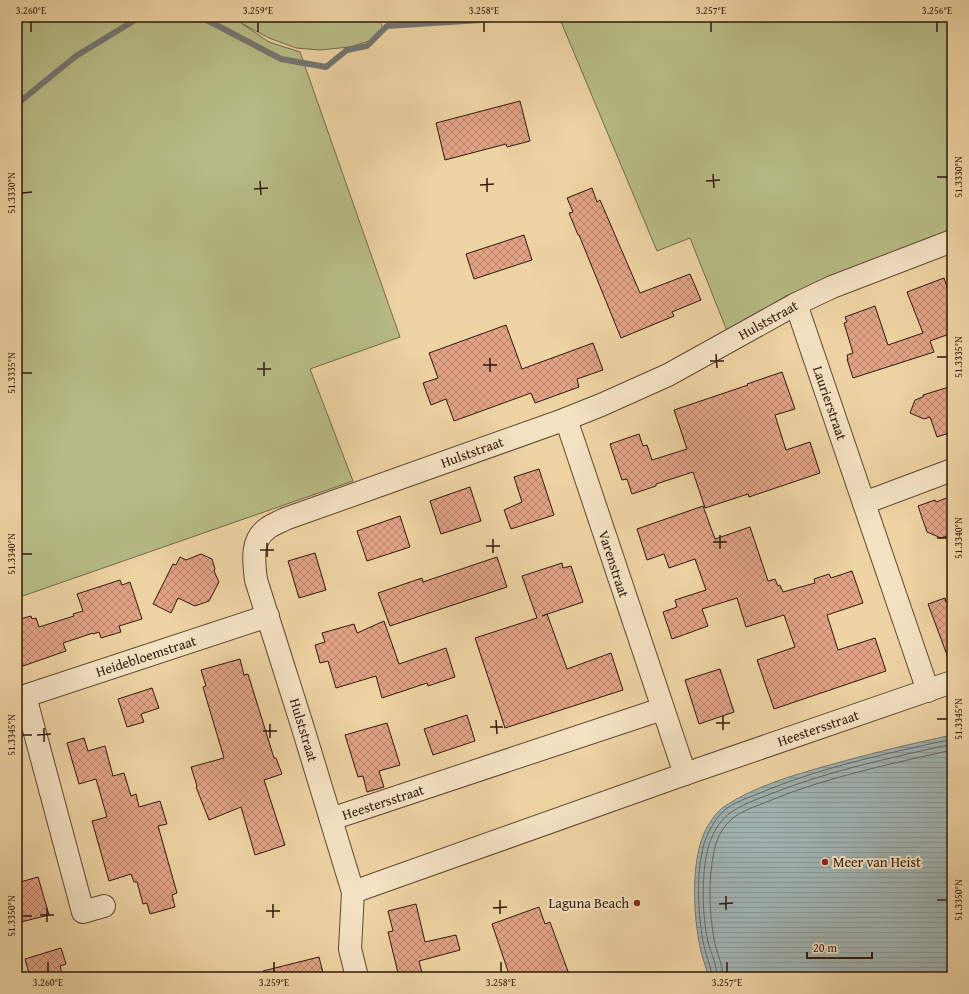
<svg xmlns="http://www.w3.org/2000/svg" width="969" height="994" font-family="'Gentium Book Plus',serif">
<defs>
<pattern id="water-rules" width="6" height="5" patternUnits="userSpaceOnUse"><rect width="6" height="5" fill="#a0b4b3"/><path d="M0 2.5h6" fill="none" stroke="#8a9a99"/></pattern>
<pattern id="building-cross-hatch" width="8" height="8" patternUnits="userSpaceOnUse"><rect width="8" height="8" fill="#e1a286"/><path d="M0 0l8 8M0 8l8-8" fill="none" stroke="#b7836c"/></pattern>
</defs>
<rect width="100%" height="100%" fill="#eed3a3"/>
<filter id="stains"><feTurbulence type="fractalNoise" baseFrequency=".005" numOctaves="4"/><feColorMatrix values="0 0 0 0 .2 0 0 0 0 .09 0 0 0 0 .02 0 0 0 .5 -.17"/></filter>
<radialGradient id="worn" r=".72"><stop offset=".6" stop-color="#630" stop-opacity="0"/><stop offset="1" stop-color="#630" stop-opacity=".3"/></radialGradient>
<!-- green -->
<g fill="#b7bc86" stroke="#736a4a">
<polygon points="17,17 379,17 383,29 372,40 350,47 320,50 296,48 269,38 241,23 269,42 300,52 400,337 310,369 353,481 17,598"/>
<polygon points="559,17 952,17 952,232 786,296 727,331 690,238 657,251"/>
</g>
<!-- water -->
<path fill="url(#water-rules)" stroke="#737671" d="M952,735V977H709C705,965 701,954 699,942C693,909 690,849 711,821C714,816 720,809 725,806C753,787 794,775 826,766C868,754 910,744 952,735Z"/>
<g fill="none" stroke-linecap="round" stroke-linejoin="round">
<!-- shore -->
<g stroke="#686660" stroke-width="1">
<path d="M712,977C711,965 705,953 703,942C698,912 696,878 703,848C706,834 715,818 726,809C738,800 754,796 767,790C826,766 890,753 952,739"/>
<path d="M717,977C717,965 711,953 708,942C702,914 701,876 708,848C711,836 719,821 730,813C741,805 755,800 768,795C827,771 890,758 952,744"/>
<path d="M723,977C723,964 716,952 714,939C709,910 708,880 714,852C716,839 723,826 733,818C743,810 757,806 769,801C827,777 890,764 952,750"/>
</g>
<!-- stream -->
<g stroke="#737671" stroke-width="6">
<polyline points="201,17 281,59 326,67 347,50 367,46 387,26 496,19 500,17"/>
<polyline points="17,104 76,56 140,17"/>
</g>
</g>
<!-- building -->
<g fill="url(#building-cross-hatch)" stroke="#2f190d">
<polygon points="520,101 530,141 507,147 506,144 445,160 436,123"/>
<polygon points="592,188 597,202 600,200 640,293 690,274 701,300 672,312 674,316 621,338 579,235 578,235 569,213 573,212 567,198"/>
<polygon points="524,235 532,260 474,279 466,254"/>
<polygon points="944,278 948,290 952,288 952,333 930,341 934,352 853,378 847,359 848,359 847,355 853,353 844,323 847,322 845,317 875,306 888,345 923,333 907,292"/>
<polygon points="506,325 522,369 593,343 603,370 577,379 579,387 535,403 531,393 454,421 446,399 431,405 423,383 438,378 429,353"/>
<polygon points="782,372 795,409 775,415 786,450 810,442 820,473 749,497 748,494 705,508 693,472 656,484 656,486 632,494 627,479 622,480 610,444 639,434 643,446 647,445 652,460 687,449 674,410 748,385 747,384"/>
<polygon points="952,386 952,432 937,437 930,417 924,419 910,413 915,400 923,397 923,395"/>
<polygon points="539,469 554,515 511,529 504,510 522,502 514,477"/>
<polygon points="470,487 481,521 441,534 430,501"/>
<polygon points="952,496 952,534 941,538 927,532 918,506 935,500 936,502"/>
<polygon points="703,506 715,539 750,527 768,581 775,579 778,586 780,585 783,592 815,583 814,579 829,574 831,578 852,571 863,603 827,615 838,650 875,638 886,671 774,709 757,660 795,647 784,615 746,627 737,598 702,609 708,626 672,639 663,612 677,607 675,600 706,590 695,559 669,568 664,554 647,560 637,529"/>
<polygon points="400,516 410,547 367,561 357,531"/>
<polygon points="315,553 326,590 299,598 288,561"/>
<polygon points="201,554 212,559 215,569 214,571 219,582 209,601 195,606 178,598 171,613 153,604 173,564 176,565 180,557 186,560"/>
<polygon points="497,557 507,587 390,626 378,593 422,578 423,582"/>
<polygon points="562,563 563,568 571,566 583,602 542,616 547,614 567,669 611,653 623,690 505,728 475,638 537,618 522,576"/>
<polygon points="120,580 122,585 130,582 142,619 119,626 121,632 101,638 99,632 93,634 93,633 63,643 66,651 23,666 17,648 17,620 31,616 32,619 36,618 39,627 74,616 73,614 83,611 77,594"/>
<polygon points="945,598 946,602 952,600 952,663 950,663 928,604"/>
<polygon points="384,621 399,664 446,648 455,677 428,686 427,683 382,698 376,676 336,688 328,661 320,663 315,645 325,642 322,633 354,624 357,633"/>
<polygon points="240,659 244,675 248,674 274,758 276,758 282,774 264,780 285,845 255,855 241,807 209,820 196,787 197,786 191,767 224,758 205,694 203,687 206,686 201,670"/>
<polygon points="720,669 734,712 699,724 685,680"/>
<polygon points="152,688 159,708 141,714 144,722 127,727 118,699"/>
<polygon points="467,715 475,741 433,755 424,729"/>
<polygon points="387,723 400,765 379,771 384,787 367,792 363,776 358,777 345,735"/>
<polygon points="84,738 88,751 105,746 113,776 124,773 131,796 136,794 139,807 160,801 167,824 158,826 177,893 172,895 175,907 150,914 147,903 143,904 137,882 134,882 131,874 109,881 92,821 107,817 96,779 79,784 67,743"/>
<polygon points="38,877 49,915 17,923 17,883"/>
<polygon points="416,904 425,942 456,935 460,950 419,961 423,977 399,977 388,932 393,931 388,911"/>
<polygon points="539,907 545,924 550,922 570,977 510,977 492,924"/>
<polygon points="61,948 66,964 60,966 63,977 30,977 25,959"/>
<polygon points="319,957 324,977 264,977 263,971"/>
</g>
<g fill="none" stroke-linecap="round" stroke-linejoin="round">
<!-- minor casing -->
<g stroke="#5f4832" stroke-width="24">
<g id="minor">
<polyline points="796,304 928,691"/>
<polyline points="566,419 685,774"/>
<polyline points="864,503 952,470"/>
<polyline points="331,819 662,709"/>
<polyline points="353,892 685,774 952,682"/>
<polyline points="104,906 83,912 25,696 268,616"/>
<path d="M357,977L350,949L353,892L302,725L256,580C254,562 250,540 268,528C273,524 280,522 285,519L566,419L601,405L668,375L796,304L832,287L952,241"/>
</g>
</g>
<!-- minor -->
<use href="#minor" stroke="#f4e2c3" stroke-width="22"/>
</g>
<!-- ticks -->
<path fill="none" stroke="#2f190d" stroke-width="1.5" d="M31,22V32M258,22V32M484,22V32M711,22V32M937,22V32M713,174L714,188M937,177H947M487,178V192M260,181L261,195M706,181L720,180M480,185L494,184M254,189L268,188M22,193L32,192M716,354L717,368M937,357H947M490,358V372M710,361H724M264,362V376M483,365H497M257,369H271M22,373H32M720,535V549M937,538H947M493,539V553M713,542H727M267,543V557M486,546H500M260,550H274M22,554H32M723,716V730M937,719H947M496,720L497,734M716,723H730M270,724V738M490,727H503M44,728V742M263,731H277M22,735H32M37,735L51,734M726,896V910M500,900V914M937,900H947M273,904V918M719,904L733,903M47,908V922M493,908L507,907M266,911H280M40,915H54M22,916H32M48,962V972M274,962V972M501,962V972M727,962V972"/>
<!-- markers -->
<g fill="#8f2418" stroke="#f4e2c3" stroke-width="1.5">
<circle cx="825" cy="862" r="4"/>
<circle cx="637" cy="903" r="4"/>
</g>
<g text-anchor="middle" stroke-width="4" stroke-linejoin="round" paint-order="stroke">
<!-- street labels -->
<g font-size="14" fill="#2f190d" stroke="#f4e2c3">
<text transform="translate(768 320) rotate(-29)" y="5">Hulststraat</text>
<text transform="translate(830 403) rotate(71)" y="5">Laurierstraat</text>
<text transform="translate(472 452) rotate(-20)" y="5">Hulststraat</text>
<text transform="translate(614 564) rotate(72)" y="5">Varenstraat</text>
<text transform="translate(146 656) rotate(-18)" y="5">Heidebloemstraat</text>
<text transform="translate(818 728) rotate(-19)" y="5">Heestersstraat</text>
<text transform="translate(304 730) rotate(73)" y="5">Hulststraat</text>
<text transform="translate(383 802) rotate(-18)" y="5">Heestersstraat</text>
</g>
<!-- poi labels -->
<g font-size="14" fill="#2f190d" stroke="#f4e2c3" text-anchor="start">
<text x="833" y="867">Meer van Heist</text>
<text x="629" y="908" text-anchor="end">Laguna Beach</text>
</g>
</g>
<!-- margin -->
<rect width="969" height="994" fill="none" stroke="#eed3a3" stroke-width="44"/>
<!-- scale -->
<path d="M807 952v6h65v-6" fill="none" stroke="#2f190d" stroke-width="2"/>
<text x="813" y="952" font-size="12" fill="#2f190d" stroke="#f4e2c3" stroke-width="3" paint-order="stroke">20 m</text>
<rect x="22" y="22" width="925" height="950" fill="none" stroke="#2f190d" stroke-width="1.5"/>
<g font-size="10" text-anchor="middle" fill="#2f190d">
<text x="31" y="14">3.260°E</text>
<text x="258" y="14">3.259°E</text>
<text x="484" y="14">3.258°E</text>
<text x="711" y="14">3.257°E</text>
<text x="937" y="14">3.256°E</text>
<text transform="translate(958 177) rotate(-90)" y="4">51.3330°N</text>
<text transform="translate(11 193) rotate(-90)" y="4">51.3330°N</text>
<text transform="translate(958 357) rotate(-90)" y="4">51.3335°N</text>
<text transform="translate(11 373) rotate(-90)" y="4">51.3335°N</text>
<text transform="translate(958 538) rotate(-90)" y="4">51.3340°N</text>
<text transform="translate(11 554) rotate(-90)" y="4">51.3340°N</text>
<text transform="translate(958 719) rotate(-90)" y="4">51.3345°N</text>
<text transform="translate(11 735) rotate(-90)" y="4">51.3345°N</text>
<text transform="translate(958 900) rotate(-90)" y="4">51.3350°N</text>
<text transform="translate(11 916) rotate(-90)" y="4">51.3350°N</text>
<text x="48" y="986">3.260°E</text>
<text x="274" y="986">3.259°E</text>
<text x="501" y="986">3.258°E</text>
<text x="727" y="986">3.257°E</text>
</g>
<rect width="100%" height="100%" filter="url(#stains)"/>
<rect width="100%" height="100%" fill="url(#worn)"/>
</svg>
